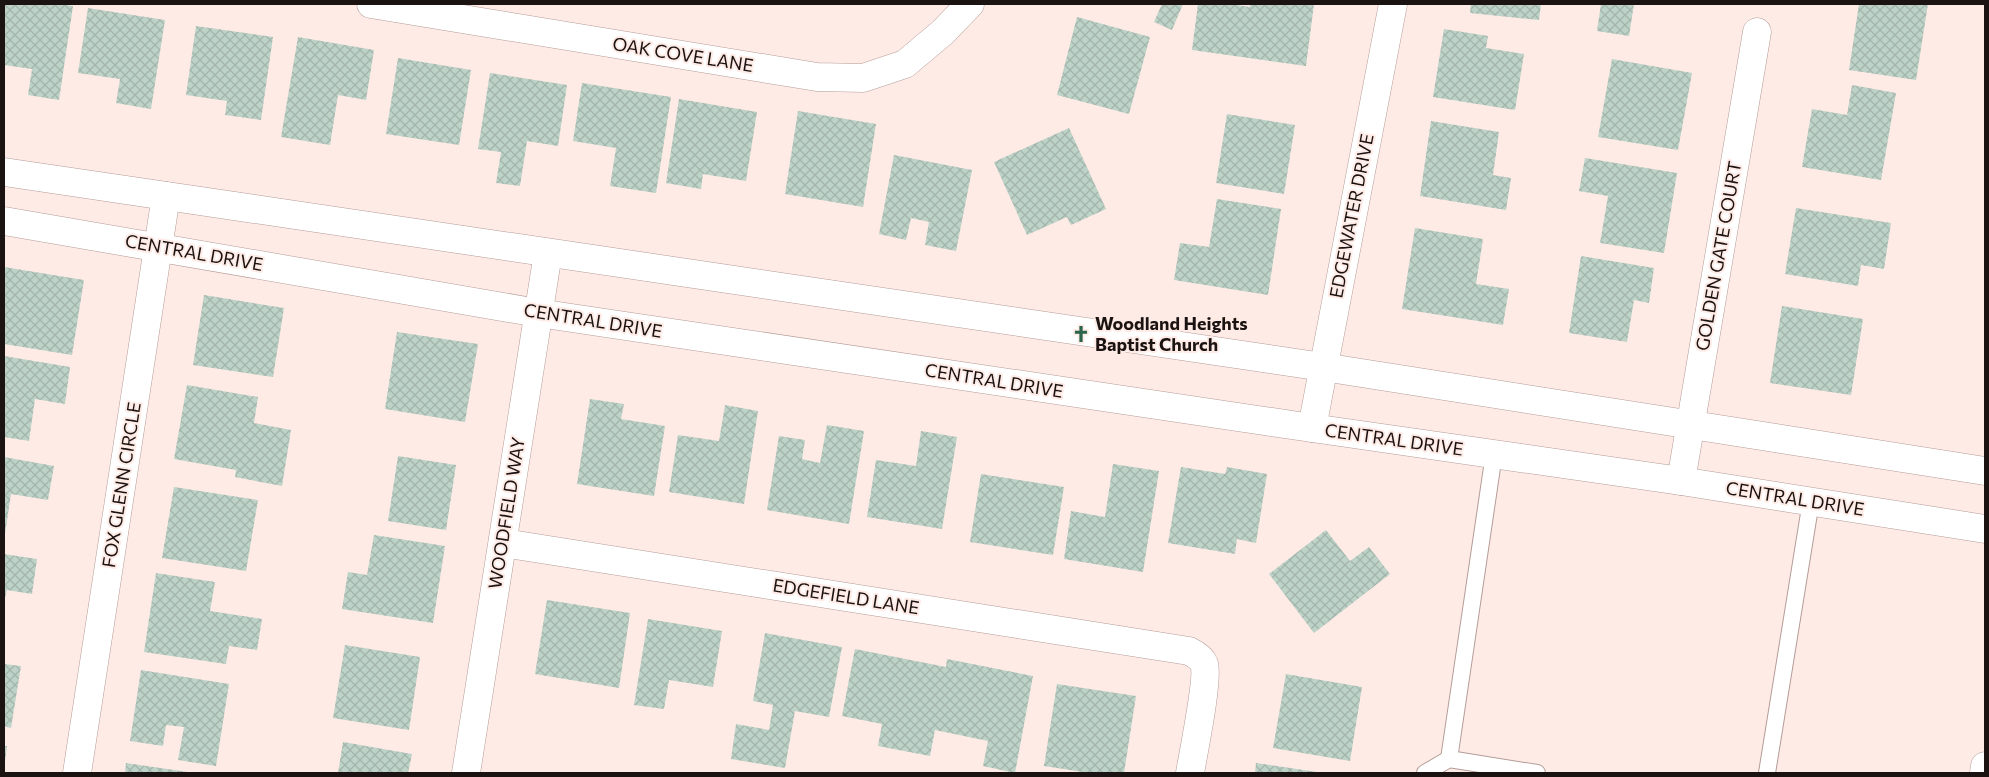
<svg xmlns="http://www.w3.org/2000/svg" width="1989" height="777" font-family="Commissioner,sans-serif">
<defs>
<pattern id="building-cross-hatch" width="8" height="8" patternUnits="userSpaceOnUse" patternTransform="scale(1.25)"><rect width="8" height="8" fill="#bdd3c8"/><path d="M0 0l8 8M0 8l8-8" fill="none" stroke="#a2b4ab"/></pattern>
</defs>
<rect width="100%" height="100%" fill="#ffebe6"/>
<!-- building -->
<g fill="url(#building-cross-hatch)">
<polygon points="5,4 60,4 73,6 59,100 28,95 32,69 4,65"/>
<polygon points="1162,4 1183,4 1172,30 1154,22"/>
<polygon points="1198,4 1229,4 1250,7 1250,4 1314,4 1306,66 1192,50"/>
<polygon points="1471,4 1541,4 1539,20 1470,13"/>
<polygon points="1601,4 1634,4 1629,36 1597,31"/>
<polygon points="1859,4 1928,4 1916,80 1849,70"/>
<polygon points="88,8 165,20 151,109 116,103 120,79 78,73"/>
<polygon points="1077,17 1150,37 1129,114 1057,95"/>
<polygon points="196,26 273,37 261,120 225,115 227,101 186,95"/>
<polygon points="1444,29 1488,36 1486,48 1524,54 1515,110 1433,97"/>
<polygon points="298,37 374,50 366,100 338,95 330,145 281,137"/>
<polygon points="398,58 471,70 459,145 386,134"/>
<polygon points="1612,59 1692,73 1678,150 1598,137"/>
<polygon points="490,73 567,85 558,146 527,141 520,186 496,183 501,152 478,149"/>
<polygon points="582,83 671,97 656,193 610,186 616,148 573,141"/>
<polygon points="1852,85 1896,93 1881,180 1802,167 1812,109 1847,115"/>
<polygon points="679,99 757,112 746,181 703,174 701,189 666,183"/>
<polygon points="798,111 876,124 863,207 785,194"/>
<polygon points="1227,114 1295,125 1284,194 1216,183"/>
<polygon points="1431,121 1499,132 1493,175 1511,178 1506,210 1420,196"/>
<polygon points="1069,128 1106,209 1071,225 1067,217 1027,235 994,162"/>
<polygon points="894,155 972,170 956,251 925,245 929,222 911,218 906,240 879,234"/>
<polygon points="1585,158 1677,173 1664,253 1600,243 1608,196 1579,191"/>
<polygon points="1217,199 1281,209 1268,295 1174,280 1180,243 1209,247"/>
<polygon points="1796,208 1891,223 1884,269 1861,265 1858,286 1785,274"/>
<polygon points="1415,228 1483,239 1476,284 1509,289 1503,325 1402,309"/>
<polygon points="1581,256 1654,268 1649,303 1634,300 1627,342 1569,333"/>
<polygon points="4,267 84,280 72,355 4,344"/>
<polygon points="204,295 284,308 273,377 193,365"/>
<polygon points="1782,306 1863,319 1851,395 1770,383"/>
<polygon points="397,332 478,344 465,422 385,409"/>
<polygon points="4,356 70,367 65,404 35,399 29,441 4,437"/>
<polygon points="187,385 258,397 254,423 291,430 282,486 235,477 236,470 174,459"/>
<polygon points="590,399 624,404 621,419 665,426 654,496 577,484"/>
<polygon points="725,405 758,411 744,504 669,492 678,435 719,441"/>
<polygon points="827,425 864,431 849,524 767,510 779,436 805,440 802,459 820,463"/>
<polygon points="921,431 957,437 942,529 867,517 876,460 916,466"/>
<polygon points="398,456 456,465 446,530 388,521"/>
<polygon points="4,457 54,466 48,500 11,494 5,534"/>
<polygon points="1113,464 1159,471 1143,572 1064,559 1071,511 1105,517"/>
<polygon points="1181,467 1225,474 1227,467 1267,474 1256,543 1237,539 1235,554 1168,543"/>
<polygon points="981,474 1064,487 1053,555 970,542"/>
<polygon points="174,487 258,500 246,571 162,558"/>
<polygon points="1326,530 1350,561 1369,547 1390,574 1314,633 1269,574"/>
<polygon points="374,535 445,546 433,623 342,609 348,572 367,575"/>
<polygon points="4,554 37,559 32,594 7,590 4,602"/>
<polygon points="156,573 215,582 210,611 262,619 257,650 229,646 226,664 144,652"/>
<polygon points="547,600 630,613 619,688 535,674"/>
<polygon points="648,619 722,631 713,687 669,680 664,709 634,705"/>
<polygon points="765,633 842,647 829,717 795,711 785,768 731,759 736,724 769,730 773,705 753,701"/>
<polygon points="345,645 420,657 409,730 333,718"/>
<polygon points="855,649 946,667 947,659 1033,676 1015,773 983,766 988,741 935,730 930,756 878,746 882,724 842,716"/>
<polygon points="4,664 21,666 11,728 4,726"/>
<polygon points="141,670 229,684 216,766 178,760 184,727 166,725 163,746 130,741"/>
<polygon points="1286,674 1362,687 1350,761 1273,748"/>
<polygon points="1057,684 1136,696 1124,773 1089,773 1044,766"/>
<polygon points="343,742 412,754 408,773 338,773"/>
<polygon points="4,746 7,746 5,762 4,762"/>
<polygon points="126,763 188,772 187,773 125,773"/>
<polygon points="1256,763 1317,772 1317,773 1255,773"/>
</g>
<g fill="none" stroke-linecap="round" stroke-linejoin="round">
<!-- lane casing -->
<g stroke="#b39c97" stroke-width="18">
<g id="lane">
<polyline points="1494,454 1449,759 1537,773"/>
<polyline points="1425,773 1449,759"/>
<polyline points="1767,773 1811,501"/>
</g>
</g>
<!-- street casing -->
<g stroke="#b39c97" stroke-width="29">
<g id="street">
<polyline points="371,4 817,77 863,78 905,64 943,32 970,4"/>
<polyline points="1312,428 1393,4"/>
<polyline points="1681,481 1757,32"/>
<path d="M503,543L1189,651C1195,654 1202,658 1204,664C1209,677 1193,755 1190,773"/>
<polyline points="77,773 166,196"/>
<polyline points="466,773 548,253"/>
<polyline points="1984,773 1985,766"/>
</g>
</g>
<!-- secondary casing -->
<g stroke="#b39c97" stroke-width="29">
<g id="secondary">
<polyline points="4,172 1323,367 1985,471"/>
<polyline points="4,221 538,313 1312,428 1681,481 1985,529"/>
</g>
</g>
<!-- lane -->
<use href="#lane" stroke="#fff" stroke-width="16"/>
<!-- street -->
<use href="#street" stroke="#fff" stroke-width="28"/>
<!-- secondary -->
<use href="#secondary" stroke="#fff" stroke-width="28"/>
</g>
<!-- icons -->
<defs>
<g id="church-bare" transform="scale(1.35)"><path d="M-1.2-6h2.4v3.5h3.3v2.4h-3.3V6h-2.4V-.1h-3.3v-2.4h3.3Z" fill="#2b634b" stroke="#ffebe6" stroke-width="2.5" paint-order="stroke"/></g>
</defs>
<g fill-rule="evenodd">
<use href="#church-bare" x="1081" y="334"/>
</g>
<g text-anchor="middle" stroke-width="4" stroke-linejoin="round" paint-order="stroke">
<!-- street labels -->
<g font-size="18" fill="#1b1311" stroke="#ffebe6">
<text transform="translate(683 55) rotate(9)" y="6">OAK COVE LANE</text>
<text transform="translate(1352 216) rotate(-79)" y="6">EDGEWATER DRIVE</text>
<text transform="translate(194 253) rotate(10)" y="6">CENTRAL DRIVE</text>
<text transform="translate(1719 256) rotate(-80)" y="6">GOLDEN GATE COURT</text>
<text transform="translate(593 321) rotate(9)" y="6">CENTRAL DRIVE</text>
<text transform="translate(994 381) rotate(9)" y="6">CENTRAL DRIVE</text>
<text transform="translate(1394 440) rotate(8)" y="6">CENTRAL DRIVE</text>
<text transform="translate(122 485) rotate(-81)" y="6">FOX GLENN CIRCLE</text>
<text transform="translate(1795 499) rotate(9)" y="6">CENTRAL DRIVE</text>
<text transform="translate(507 513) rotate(-81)" y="6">WOODFIELD WAY</text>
<text transform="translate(846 597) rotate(9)" y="6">EDGEFIELD LANE</text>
</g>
<!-- poi labels -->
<g font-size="18" font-weight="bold" fill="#1b1311" stroke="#ffebe6" text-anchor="start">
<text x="1095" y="330">Woodland Heights<tspan x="1095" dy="21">Baptist Church</tspan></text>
</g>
</g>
<!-- border -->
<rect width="1989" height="777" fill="none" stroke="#1b1311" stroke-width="10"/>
</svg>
